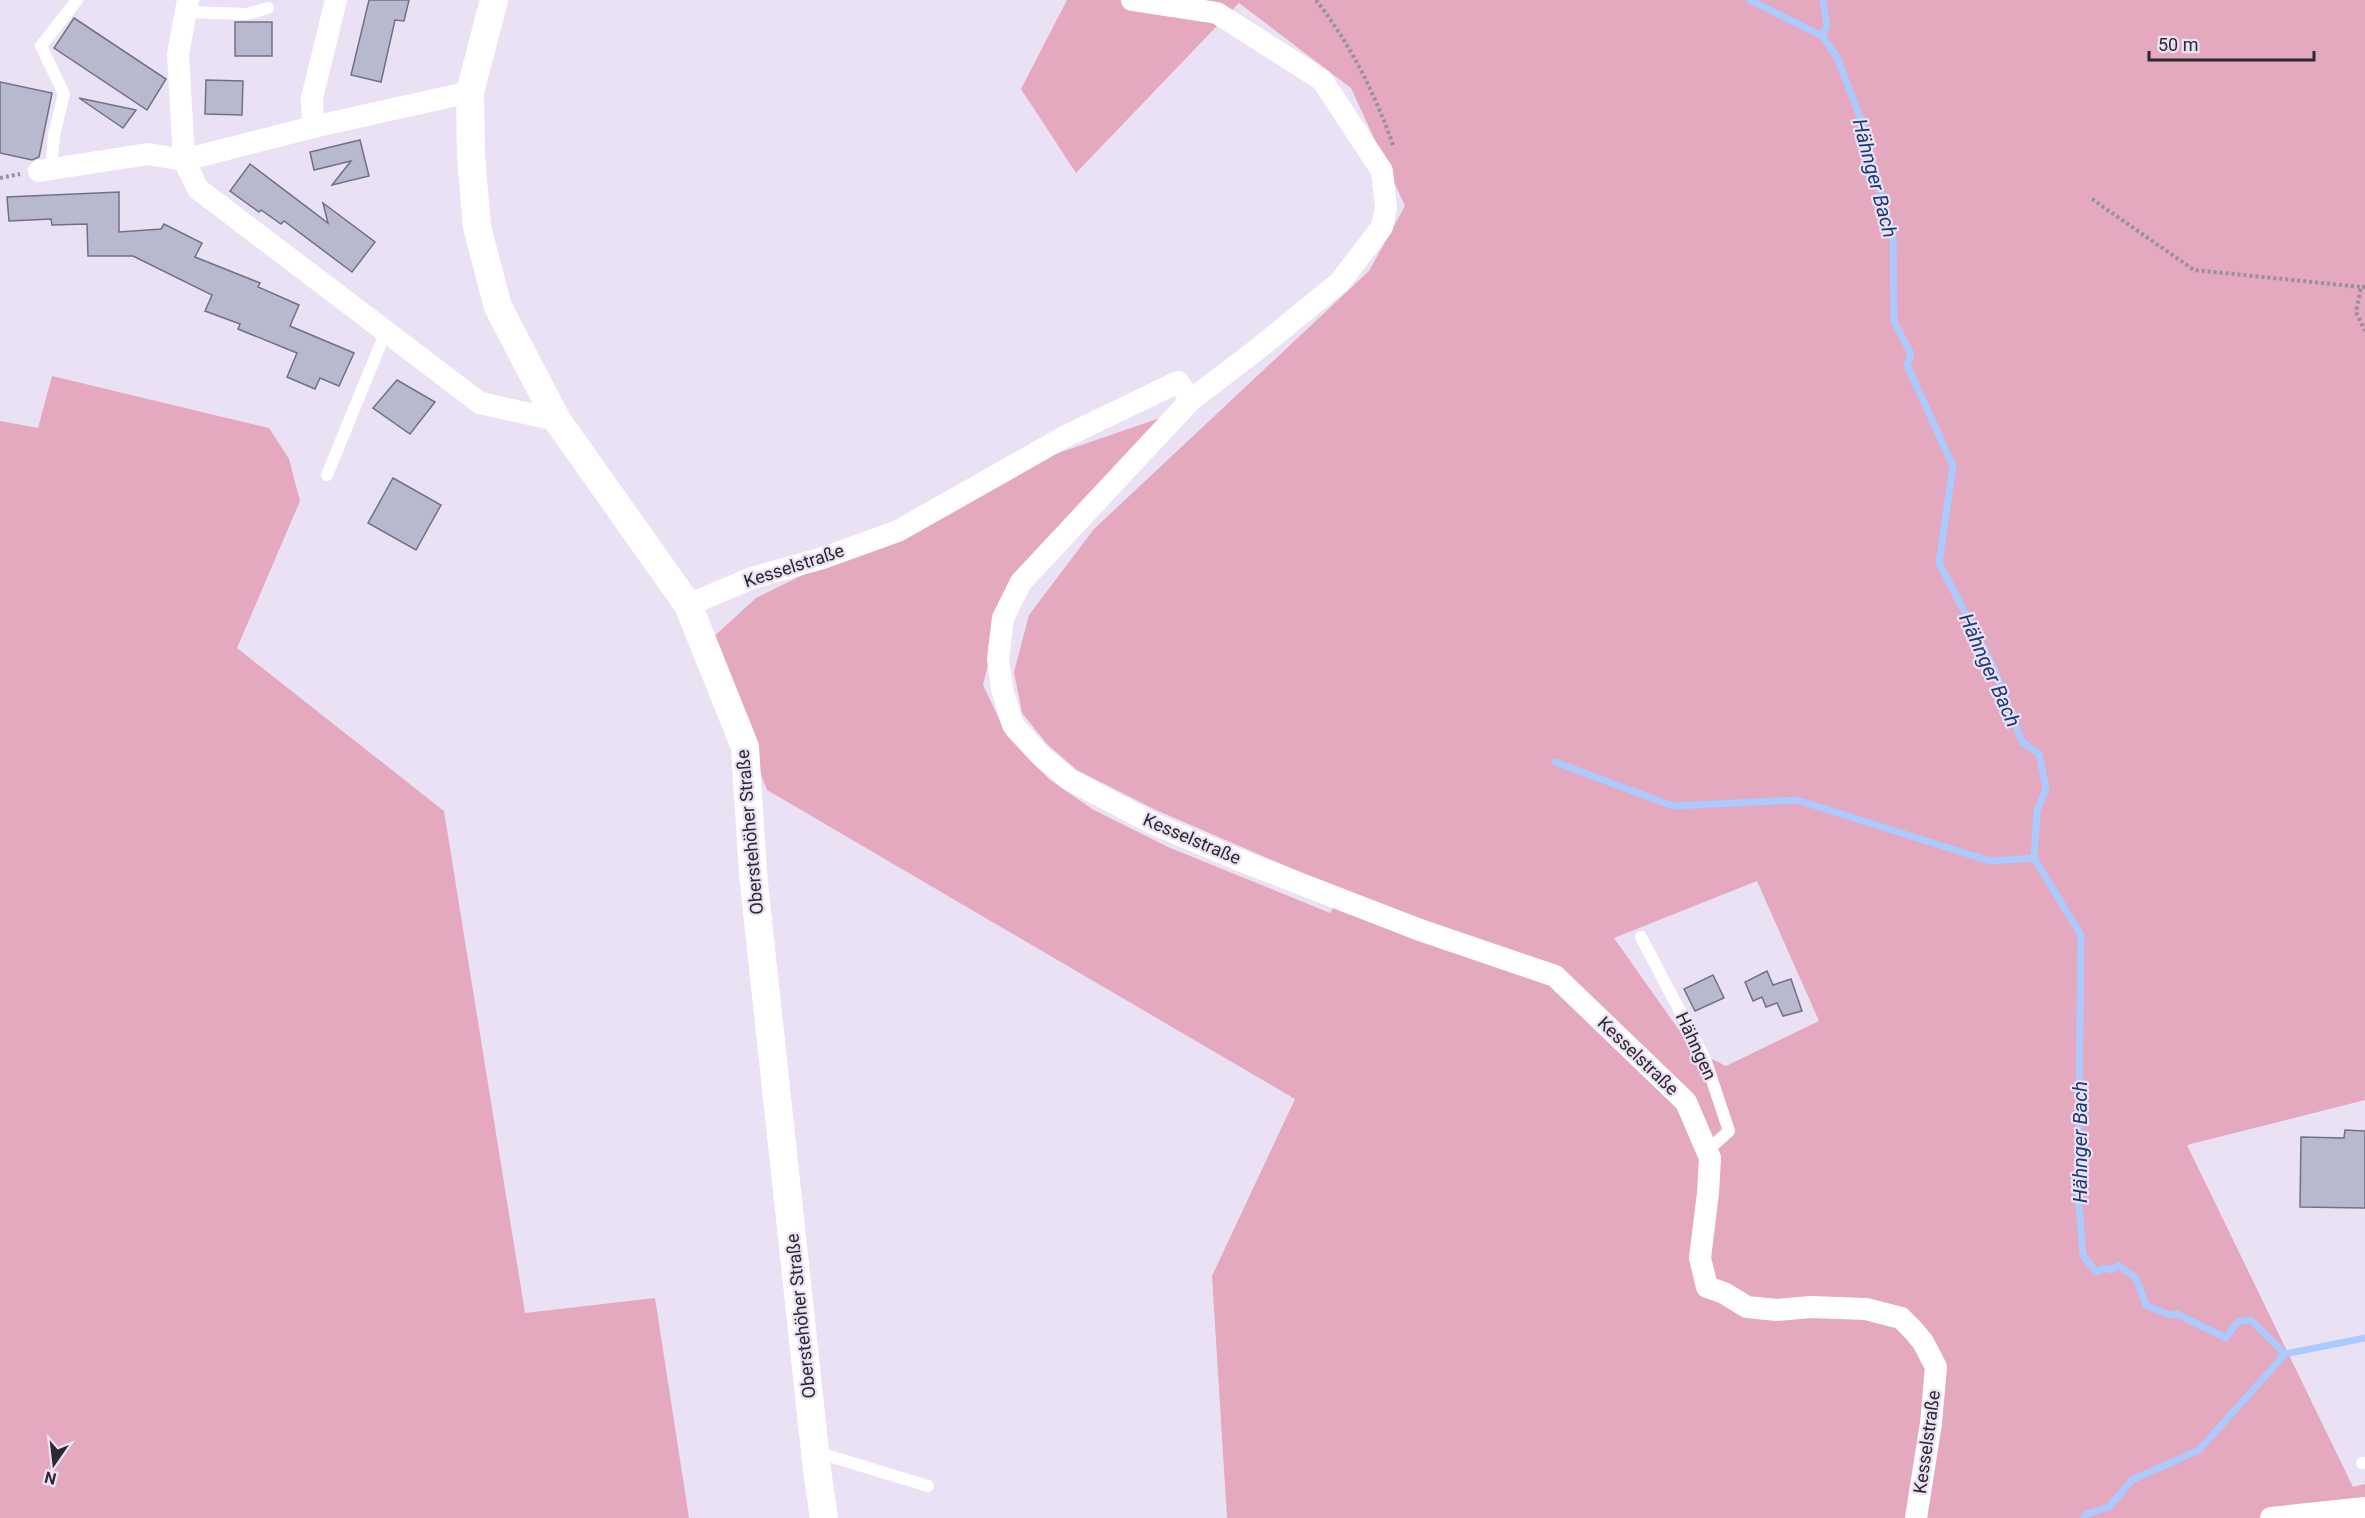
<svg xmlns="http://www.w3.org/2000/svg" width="2365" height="1518" font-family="Roboto,sans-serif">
<rect width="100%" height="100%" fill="#ebe1f5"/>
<!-- green -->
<g fill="#e4a8bf" fill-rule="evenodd">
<path d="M1067,0H2365V1100L2187,1145L2353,1487L2365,1484V1518H1227L1212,1276L1295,1099L767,790L710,640L756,598L1032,462L1166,416L1004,600L983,685L1007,736L1049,779L1092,809L1168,847L1330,913L1344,891L1156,810L1077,770L1047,744L1022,713L1014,672L1029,615L1094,529L1369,271L1405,206L1351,88L1239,3L1076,173L1021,89ZM1757,881L1819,1021L1726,1066L1693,1050L1614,938Z"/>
<polygon points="52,376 269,428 289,459 300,501 237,648 444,811 525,1313 655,1298 689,1518 0,1518 0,421 38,428"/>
</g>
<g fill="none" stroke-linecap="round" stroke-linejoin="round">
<!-- stream -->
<g stroke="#accafd" stroke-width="7">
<polyline points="1750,0 1822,36 1837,57 1860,117 1893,238 1894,321 1911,354 1907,365 1953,466 1939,563 1993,666 2022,742 2039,754 2046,788 2037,811 2034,858 2081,935 2078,1192 2083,1255 2096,1272 2104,1268 2111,1270 2118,1265 2136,1278 2146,1305 2169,1315 2177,1314 2226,1338 2237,1322 2251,1320 2285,1354 2365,1338"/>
<polyline points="1822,36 1827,26 1823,0"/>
<polyline points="1555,762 1673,806 1797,800 1990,861 2034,858"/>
<polyline points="2083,1518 2086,1514 2109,1507 2132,1480 2199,1450 2285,1354"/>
</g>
</g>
<!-- building -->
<g fill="#b8b9ce" stroke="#717185" stroke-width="1.5">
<polygon points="369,0 409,0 404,21 395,20 381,82 351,75"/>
<polygon points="74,18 166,79 147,110 54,48"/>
<rect x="235" y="22" width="37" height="34"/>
<polygon points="206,80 243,81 242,115 205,114"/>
<polygon points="0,82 52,93 39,157 32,160 0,153"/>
<polygon points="79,98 136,110 123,128"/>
<polygon points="360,140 369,176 332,185 351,161 314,170 310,152"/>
<polygon points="250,164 328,223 323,203 375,242 352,272 284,221 281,224 261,210 259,212 230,191"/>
<polygon points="119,192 119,232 161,229 164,224 202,243 195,257 260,283 258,287 299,305 290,326 354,353 339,386 320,378 315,389 287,377 297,353 238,329 240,324 205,311 212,295 133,256 88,256 87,224 52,225 51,219 9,221 7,197"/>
<polygon points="397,380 435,402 410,434 373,408"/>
<polygon points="393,478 441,505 416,550 368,523"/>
<polygon points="1767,971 1773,985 1791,979 1802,1011 1783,1016 1777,1003 1766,1007 1762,997 1753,1001 1745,982"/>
<polygon points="1713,975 1724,998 1695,1011 1684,989"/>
<polygon points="2345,1130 2365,1131 2365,1208 2300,1207 2301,1137 2344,1138"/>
</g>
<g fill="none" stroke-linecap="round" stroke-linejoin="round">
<!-- path -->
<g stroke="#97909f" stroke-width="4" stroke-dasharray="3 3" stroke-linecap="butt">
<path d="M1316,0C1351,45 1374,92 1393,145"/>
<polyline points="0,178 20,174"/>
<polyline points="2092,199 2194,270 2361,287"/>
<polyline points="2365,287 2361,287 2356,312 2365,331"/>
</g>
<!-- service -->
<g stroke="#fff" stroke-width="12">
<polyline points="185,12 247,14 268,8"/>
<polyline points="51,169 54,135 64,94 41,46 77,0"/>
<polyline points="327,475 386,331"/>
<polyline points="1641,937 1705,1059 1729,1131 1707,1151"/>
<polyline points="816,1452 928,1486"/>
<polyline points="2362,1463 2365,1463"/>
</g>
<!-- minor -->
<g stroke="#fff" stroke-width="22">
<polyline points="1132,0 1217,13 1322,80 1382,171 1386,208 1382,227 1340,282 1259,348 1191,400"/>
<polyline points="470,92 313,127 184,160 198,189 480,403 557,420"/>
<polyline points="313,127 312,98 336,0"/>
<polyline points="39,171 148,154 184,160 178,54 188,0"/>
<polyline points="688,605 752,578 823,558 898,531 1064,437 1178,382 1191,400 1021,582 1003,618 998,659 1002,689 1013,725 1041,756 1070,780 1154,824 1234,858 1420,930 1555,976 1686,1102 1710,1158 1708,1193 1700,1258 1707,1287 1724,1293 1747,1307 1777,1310 1811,1307 1866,1309 1901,1318 1913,1330 1923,1342 1936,1367 1931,1423 1916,1518"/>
<polyline points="2271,1518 2365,1508"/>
</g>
<!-- tertiary -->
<polyline stroke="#fff" stroke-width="28" points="494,0 470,92 471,155 477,227 498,307 557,420 688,605 745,747 753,874 817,1470 824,1518"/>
</g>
<g text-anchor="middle" stroke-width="4.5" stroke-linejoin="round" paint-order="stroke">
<!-- street labels -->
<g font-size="18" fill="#2d2931" stroke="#ebe1f5">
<text transform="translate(794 566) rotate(-18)" y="6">Kesselstraße</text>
<text transform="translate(750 832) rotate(-95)" y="6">Oberstehöher Straße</text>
<text transform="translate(1192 839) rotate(23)" y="6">Kesselstraße</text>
<text transform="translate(1696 1046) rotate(65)" y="6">Hähngen</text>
<text transform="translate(1638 1056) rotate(44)" y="6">Kesselstraße</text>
<text transform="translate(801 1316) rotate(-96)" y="6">Oberstehöher Straße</text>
<text transform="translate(1927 1442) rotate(-82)" y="6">Kesselstraße</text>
</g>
<!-- water labels -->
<g font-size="20" font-style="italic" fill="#183b76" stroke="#ebe1f5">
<text transform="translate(1875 178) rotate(75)" y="7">Hähnger Bach</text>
<text transform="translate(1990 670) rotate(66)" y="7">Hähnger Bach</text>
<text transform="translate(2080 1142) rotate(-90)" y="7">Hähnger Bach</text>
</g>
</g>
<!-- north arrow -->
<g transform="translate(54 1464) rotate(194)" stroke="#ebe1f5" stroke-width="4.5" paint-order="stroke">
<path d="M0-4.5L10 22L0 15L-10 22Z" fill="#2d2931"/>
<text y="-9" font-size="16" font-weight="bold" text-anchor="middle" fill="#2d2931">N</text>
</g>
<!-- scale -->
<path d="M2149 51v9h165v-9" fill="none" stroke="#2d2931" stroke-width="3"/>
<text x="2158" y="51" font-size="18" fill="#2d2931" stroke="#ebe1f5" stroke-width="4.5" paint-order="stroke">50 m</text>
</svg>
